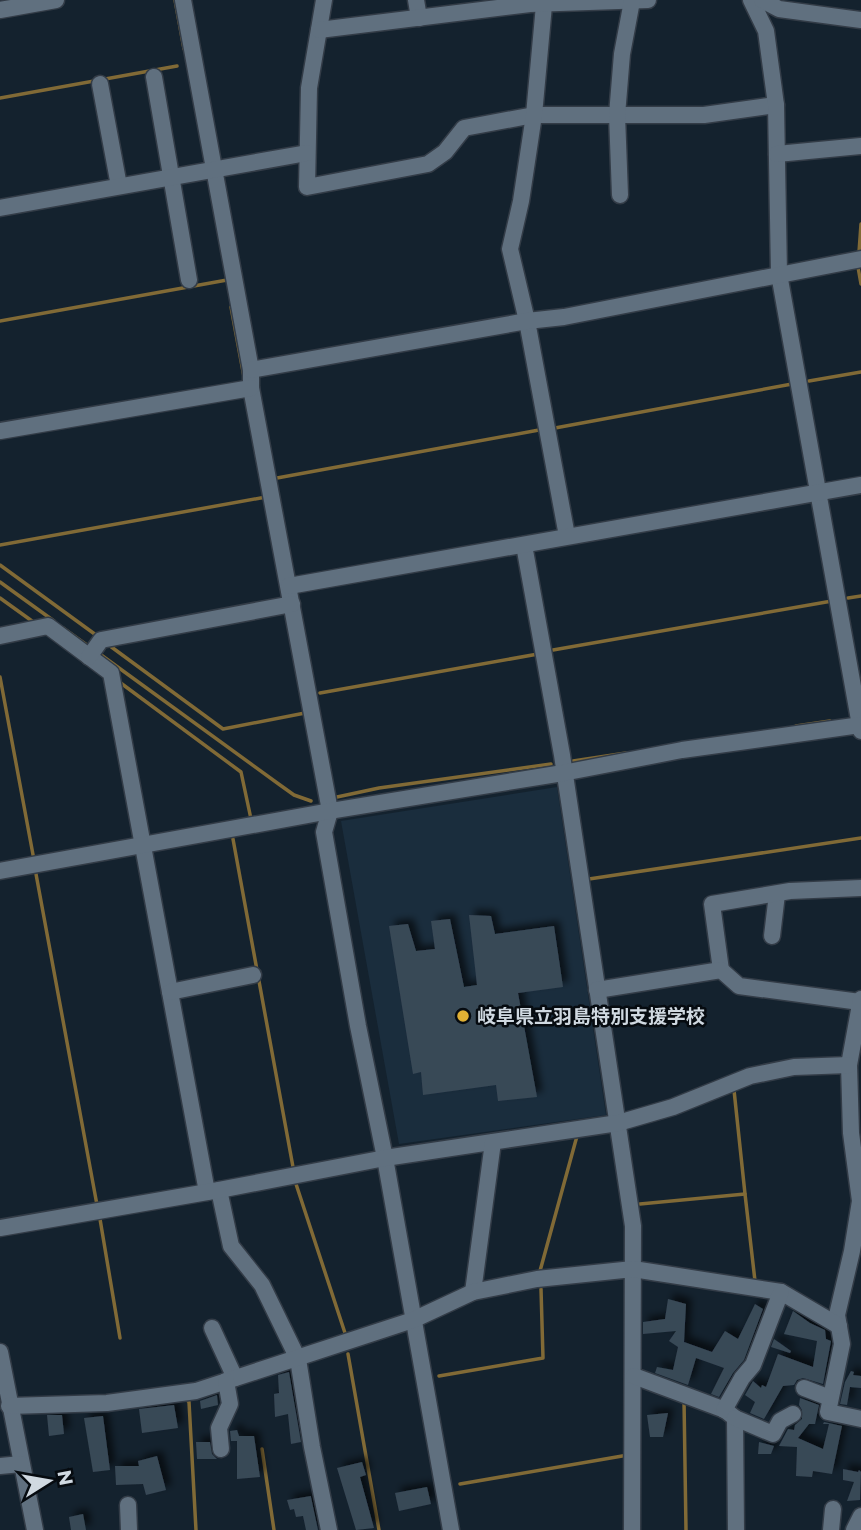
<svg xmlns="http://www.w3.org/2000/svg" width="861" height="1530" font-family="Montserrat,'Noto Sans JP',sans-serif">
<defs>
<filter id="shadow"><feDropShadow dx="5.5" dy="-5.5" stdDeviation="3.5" flood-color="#0009"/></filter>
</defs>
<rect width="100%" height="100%" fill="#14222e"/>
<!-- built -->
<polygon fill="#1a2d3d" points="557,787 606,1115 399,1144 341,821"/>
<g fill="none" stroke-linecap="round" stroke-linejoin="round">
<!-- stream -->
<g stroke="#816a36" stroke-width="3.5">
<polyline points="175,0 184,49"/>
<polyline points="0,98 177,66"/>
<polyline points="859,252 861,224"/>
<polyline points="858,267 861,284"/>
<polyline points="231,307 244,377"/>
<polyline points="0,321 227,280"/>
<polyline points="809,381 861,372"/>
<polyline points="555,428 792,384 792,388"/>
<polyline points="277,478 539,430"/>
<polyline points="0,545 266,497"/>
<polyline points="0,565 96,635"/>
<polyline points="0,582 54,621"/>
<polyline points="0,598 32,621"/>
<polyline points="848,598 861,596"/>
<polyline points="63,628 91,648"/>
<polyline points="106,643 223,729 305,713"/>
<polyline points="553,650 832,601"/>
<polyline points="97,652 280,785 294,795 311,801"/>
<polyline points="0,677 34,860"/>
<polyline points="118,681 241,772 251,819"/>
<polyline points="320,693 538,654"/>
<polyline points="796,726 830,721"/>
<polyline points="573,761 626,753"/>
<polyline points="337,797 379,788 551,764"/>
<polyline points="233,839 293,1167"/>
<polyline points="36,874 97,1205"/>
<polyline points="589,879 861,838"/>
<polyline points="296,1184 345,1333"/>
<polyline points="745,1194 755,1281"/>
<polyline points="640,1204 745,1194 734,1090"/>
<polyline points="100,1219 120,1338"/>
<polyline points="540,1271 577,1136"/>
<polyline points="348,1354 379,1530"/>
<polyline points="439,1376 543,1358 541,1289"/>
<polyline points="185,1398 189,1402 196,1530"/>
<polyline points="684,1400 686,1530"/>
<polyline points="262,1449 274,1530"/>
<polyline points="460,1484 628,1455"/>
</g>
</g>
<!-- building -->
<g fill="#394856" filter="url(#shadow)">
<polygon points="469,915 491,916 495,934 554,926 563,987 518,993 537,1097 498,1101 496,1085 423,1095 421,1072 413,1074 389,926 408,924 416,951 435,949 431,921 450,919 464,987 477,985"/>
<polygon points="668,1299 686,1304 684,1342 712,1352 725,1331 738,1339 755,1304 763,1309 744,1360 733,1373 719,1397 711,1394 724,1368 696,1358 688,1385 655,1373 657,1367 673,1370 678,1347 669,1341 676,1331 643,1334 643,1322 665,1319"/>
<polygon points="793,1311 810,1323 825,1330 826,1339 831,1341 823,1384 803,1378 797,1380 794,1385 783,1386 764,1419 750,1413 755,1402 745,1395 753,1381 761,1388 762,1385 766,1387 778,1354 813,1367 817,1341 784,1334"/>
<polygon points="774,1339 791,1351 790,1353 771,1347"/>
<polygon points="851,1371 854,1372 853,1375 861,1376 861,1388 850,1387 847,1405 840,1404 845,1382"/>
<polygon points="289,1372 301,1442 291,1444 288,1414 275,1417 274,1394 279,1393 278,1375"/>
<polygon points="217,1395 218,1405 201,1409 200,1401"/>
<polygon points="800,1398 819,1405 815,1424 809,1424 798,1438 823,1449 829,1424 823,1424 824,1422 842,1426 832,1474 813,1471 812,1477 796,1476 797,1447 779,1446 788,1429 794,1430 795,1425 802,1419 802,1410 799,1405"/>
<polygon points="174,1405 178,1428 142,1433 139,1409"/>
<polygon points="668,1413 663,1437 650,1437 647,1415"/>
<polygon points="47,1415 62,1415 64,1434 49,1436"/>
<polygon points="103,1416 110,1470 93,1472 84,1418"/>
<polygon points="237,1430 239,1436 254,1436 260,1477 237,1479 237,1441 231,1441 230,1431"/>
<polygon points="196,1442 210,1442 212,1454 217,1459 197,1459"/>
<polygon points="759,1442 774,1446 771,1454 758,1454"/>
<polygon points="157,1456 166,1490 146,1495 143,1484 116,1485 115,1466 139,1466 138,1461"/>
<polygon points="362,1462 366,1475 360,1477 374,1528 356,1530 337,1468"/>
<polygon points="843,1469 858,1472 859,1470 861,1472 860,1500 847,1501 854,1482 843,1480"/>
<polygon points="427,1487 431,1504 399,1511 395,1493"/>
<polygon points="311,1496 311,1497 318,1530 306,1530 303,1516 296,1517 294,1509 290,1510 287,1500"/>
<polygon points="83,1514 86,1530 71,1530 69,1517"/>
</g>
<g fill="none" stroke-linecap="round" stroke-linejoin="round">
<!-- minor casing -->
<g stroke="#333c47" stroke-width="19">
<g id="minor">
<polyline points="183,0 251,370 251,388 330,811 324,832 358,1026 385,1158 451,1530"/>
<polyline points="324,0 309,88 307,187 428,164 445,152 464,128 534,115 704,115 776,105"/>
<polyline points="416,0 419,18"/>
<polyline points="751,0 766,31 776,105 779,274 861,731"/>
<polyline points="762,0 779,9 861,20"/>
<polyline points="544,5 534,115 521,201 510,249 527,321 567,536"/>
<polyline points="0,10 56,0"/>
<polyline points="319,30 530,4 648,0"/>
<polyline points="154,77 189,280"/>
<polyline points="100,84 119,186"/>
<polyline points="777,154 861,146"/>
<polyline points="620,195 617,115 622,54 632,1"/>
<polyline points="0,208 307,153"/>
<polyline points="251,370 527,321 564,317 861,259"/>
<polyline points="0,431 251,388"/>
<polyline points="524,545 562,755 633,1226 632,1530"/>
<polyline points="289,586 861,485"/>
<polyline points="0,636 48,626 111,673 207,1192"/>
<polyline points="89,657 101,640 292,604"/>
<polyline points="0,871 330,811 563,773 682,750 861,725"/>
<polyline points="772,936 777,894"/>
<polyline points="721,970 712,904 790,891 861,888"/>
<polyline points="597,990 721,970 739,986 860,1002"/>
<polyline points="170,992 253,975"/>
<polyline points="861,999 849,1065 851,1133 860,1201 852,1251 837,1315 842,1344 828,1412 861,1419"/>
<polyline points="219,1190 231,1246 262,1285 298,1359 312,1447 329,1530"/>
<polyline points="0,1228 219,1190 385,1158 618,1123 673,1107 750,1076 794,1067 849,1065"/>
<polyline points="473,1292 493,1142"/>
<polyline points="212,1328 235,1378"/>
<polyline points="0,1352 35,1530"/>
<polyline points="634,1376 725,1410 735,1418 736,1530"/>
<polyline points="804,1388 830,1398"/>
<polyline points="9,1406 107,1403 196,1391 413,1320 473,1292 537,1279 633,1269 781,1292 839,1326"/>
<polyline points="724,1410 742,1378 753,1365 781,1292"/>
<polyline points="735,1418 773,1434 780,1421 793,1414"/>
<polyline points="221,1449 219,1428 230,1404 226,1381"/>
<polyline points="0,1466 21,1464"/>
<polyline points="128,1505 129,1530"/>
<polyline points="831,1530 833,1509"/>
<polyline points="854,1530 861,1516"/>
</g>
</g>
<!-- minor -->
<use href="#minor" stroke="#60707f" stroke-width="16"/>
</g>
<!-- markers -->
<circle fill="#e0b034" stroke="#060b10" stroke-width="2.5" cx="463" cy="1016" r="7"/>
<g text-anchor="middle" stroke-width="5" stroke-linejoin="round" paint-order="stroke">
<!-- poi labels -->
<g font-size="19" font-weight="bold" fill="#d0d9e1" stroke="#060b10" text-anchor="start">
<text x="477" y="1023">岐阜県立羽島特別支援学校</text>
</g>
</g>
<!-- north arrow -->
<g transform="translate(49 1481) rotate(79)" stroke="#060b10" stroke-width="5" paint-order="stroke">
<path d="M0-5L12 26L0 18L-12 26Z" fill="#d0d9e1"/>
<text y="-10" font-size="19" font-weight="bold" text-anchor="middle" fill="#d0d9e1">N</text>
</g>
</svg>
